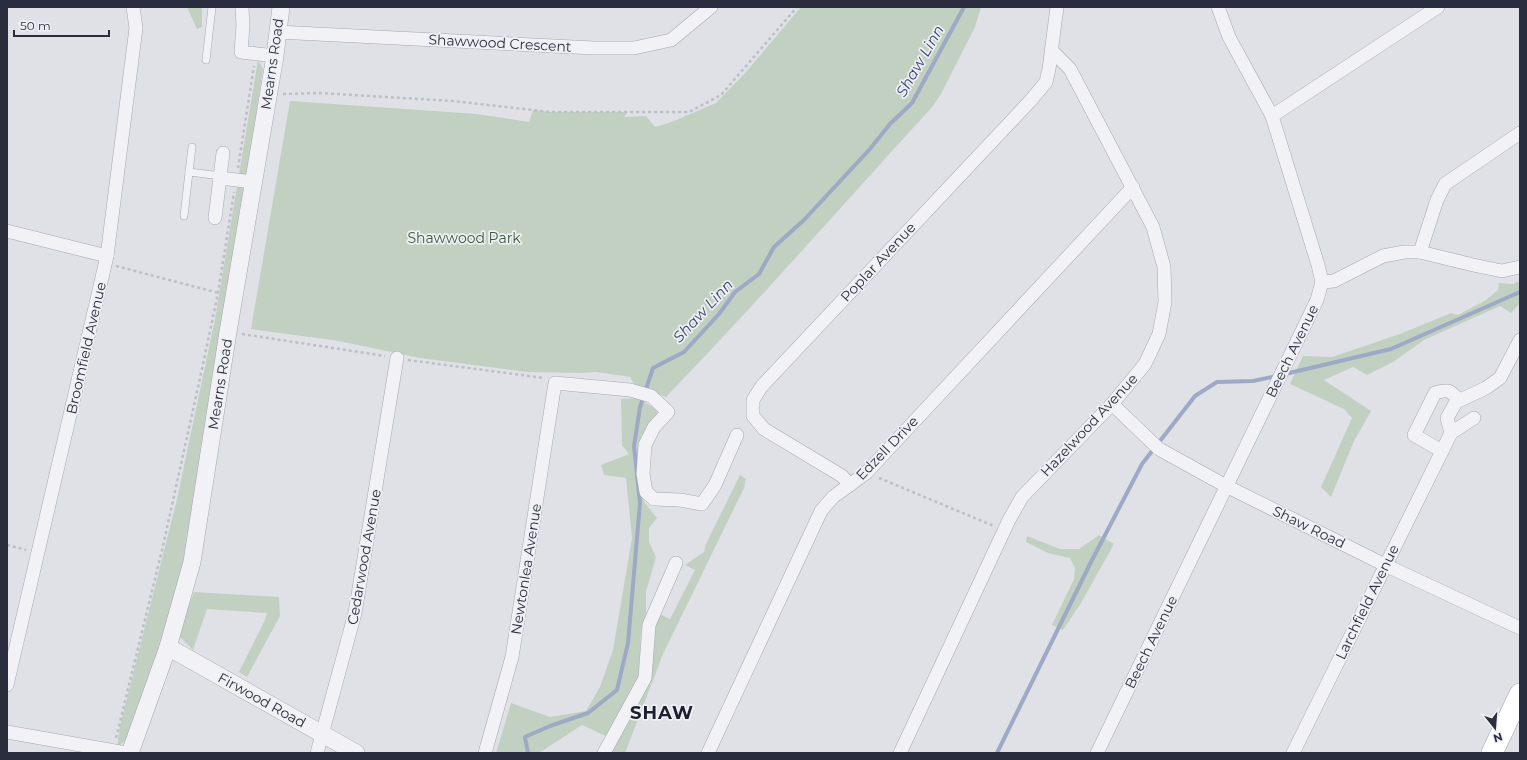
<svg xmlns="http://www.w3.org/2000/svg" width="1527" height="760" font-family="Montserrat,sans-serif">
<rect width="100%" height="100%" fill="#dfe1e7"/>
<!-- green -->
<g fill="#c2d0c1">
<polygon points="187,7 202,7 202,27 197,29"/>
<path d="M801,7H981L975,27L941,94L933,106C844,203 758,302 666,397L634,384L630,377L596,372L580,373L528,372L420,358L339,341L251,329L290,101L477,114L529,122L533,110L550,112H628L624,117L646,116L655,127L669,123L716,103L746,72Z"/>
<polygon points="258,60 263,69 221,344 181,587 128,739 117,747 120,726 177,499 215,319"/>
<polygon points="1520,281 1520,303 1511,313 1500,306 1424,340 1393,362 1367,375 1353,367 1324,380 1371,411 1354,441 1331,497 1321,487 1352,418 1344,409 1290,384 1303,356 1332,357 1400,334 1451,313 1458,315 1486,300 1498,290 1499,283 1513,284"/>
<polygon points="637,398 653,407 659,414 641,436 639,459 644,502 657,518 649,528 649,542 656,557 646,592 646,616 641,631 639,676 606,736 582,725 539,753 496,753 511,703 550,717 586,711 600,687 613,650 632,538 626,478 604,475 601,465 629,454 622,445 621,399"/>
<polygon points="740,475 746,479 744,488 663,654 625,753 609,753 650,678 652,631 660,614 670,619 695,570 685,565 704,552 706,544"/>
<polygon points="1099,535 1114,544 1081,603 1063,630 1052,625 1074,579 1075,568 1070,558 1048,553 1026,542 1027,536 1060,549 1079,549"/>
<polygon points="194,592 279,597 280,616 247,677 239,672 264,622 267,613 207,609 193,650 178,635"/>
</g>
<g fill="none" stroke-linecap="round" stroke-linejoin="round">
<!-- stream -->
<g stroke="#9da9c5" stroke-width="4">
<polyline points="1285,374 1391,349 1520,292"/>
<polyline points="528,753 525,737 550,726 588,713 617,690 628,643 640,503 634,446 640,407 653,368 684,352 719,314 735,292 759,274 774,247 804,220 869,150 890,124 912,103 964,7"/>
<polyline points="997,753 1091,562 1142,464 1195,396 1217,382 1253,381 1277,376"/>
</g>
<!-- service casing -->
<g stroke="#a5a7b1" stroke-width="8">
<g id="service">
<polyline points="206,60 212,7"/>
<polyline points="189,172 192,147"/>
<polyline points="184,216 189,172 221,176"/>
</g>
</g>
<!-- minor casing -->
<g stroke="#a5a7b1" stroke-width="14">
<g id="minor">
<polyline points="1218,7 1229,37 1272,116"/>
<polyline points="242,8 243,25 241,52 275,56"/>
<polyline points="277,32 594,48 634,48 671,40 711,7"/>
<polyline points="220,178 253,182"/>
<polyline points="215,218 223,153"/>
<polyline points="7,231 107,256"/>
<polyline points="1420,252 1437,200 1445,184 1520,133"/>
<polyline points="1322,282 1334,281 1383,256 1404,252 1420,252 1473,265 1502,271 1520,267"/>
<polyline points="1112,404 1159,449 1226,486 1385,565 1520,628"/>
<polyline points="1451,433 1474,418"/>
<path d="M1442,451L1414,435L1435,393C1448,389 1450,390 1459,400"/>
<polyline points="850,485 842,476 764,429 753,416 753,400 762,386 1032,99 1046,82 1049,69 1057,7"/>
<polyline points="7,685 107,256 136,28 133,7"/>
<polyline points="7,732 126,753"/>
<polyline points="317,753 355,613 397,358"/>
<polyline points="485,753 512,657 555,383 630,390 651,396 668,412 654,427 645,445 643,474 646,492 654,499 680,500 702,504 715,485 737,435"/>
<polyline points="604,753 645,678 649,625 676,563"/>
<polyline points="708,753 821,511 833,497 866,473 1133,187"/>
<polyline points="900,753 1009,520 1022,497 1112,404 1145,364 1159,334 1165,302 1164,267 1153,227 1070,69 1052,51"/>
<polyline points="1097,753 1317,300 1322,282 1318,265 1272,116 1438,7"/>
<polyline points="1293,753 1451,433 1447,418 1456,402 1486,388 1500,378 1520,340"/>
</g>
</g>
<!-- tertiary casing -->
<g stroke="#a5a7b1" stroke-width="18">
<g id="tertiary">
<polyline points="168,647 356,753"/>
<polyline points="130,753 168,647 192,562 228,332 275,56 281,7"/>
</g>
</g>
<!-- primary casing -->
<g stroke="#a0a4b2" stroke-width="22">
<polyline id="primary" points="1492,753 1520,694"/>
</g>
<!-- path -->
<g stroke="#bebfc6" stroke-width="2.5" stroke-dasharray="3 3" stroke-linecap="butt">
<polyline points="283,94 319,93 453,101 550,112 689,112 721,95 797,7"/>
<polyline points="238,168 254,66"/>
<polyline points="116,266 219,293"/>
<polyline points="242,334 385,356"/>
<polyline points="408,360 544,378"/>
<polyline points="879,478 994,526"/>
<polyline points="7,545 26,550"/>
<polyline points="116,738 163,546 202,369 218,293 234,192"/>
</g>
<!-- service -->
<use href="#service" stroke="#f2f2f6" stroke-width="7"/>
<!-- minor -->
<use href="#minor" stroke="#f2f2f6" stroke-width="13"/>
<!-- tertiary -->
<use href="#tertiary" stroke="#f2f2f6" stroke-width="17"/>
<!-- primary -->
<use href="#primary" stroke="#fff" stroke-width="21"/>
</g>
<g text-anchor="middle" stroke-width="3.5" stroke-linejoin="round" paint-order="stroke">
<!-- street labels -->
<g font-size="14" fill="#2a2d3d" stroke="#eff0f5">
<text transform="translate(500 43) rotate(3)" y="5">Shawwood Crescent</text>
<text transform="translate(272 64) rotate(-82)" y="5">Mearns Road</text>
<text transform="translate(878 262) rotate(-47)" y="5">Poplar Avenue</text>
<text transform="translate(86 348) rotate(-77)" y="5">Broomfield Avenue</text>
<text transform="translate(1292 351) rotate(-64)" y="5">Beech Avenue</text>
<text transform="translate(220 384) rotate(-81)" y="5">Mearns Road</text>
<text transform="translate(1089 425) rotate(-47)" y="5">Hazelwood Avenue</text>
<text transform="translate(887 448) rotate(-46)" y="5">Edzell Drive</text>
<text transform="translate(1309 527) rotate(26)" y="5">Shaw Road</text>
<text transform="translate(364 557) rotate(-80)" y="5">Cedarwood Avenue</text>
<text transform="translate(526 569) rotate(-81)" y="5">Newtonlea Avenue</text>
<text transform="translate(1367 602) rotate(-64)" y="5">Larchfield Avenue</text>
<text transform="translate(1151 642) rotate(-64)" y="5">Beech Avenue</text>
<text transform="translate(262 700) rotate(29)" y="5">Firwood Road</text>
</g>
<!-- park labels -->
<g font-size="14" fill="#385838" stroke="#eff0f5">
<text x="464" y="243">Shawwood Park</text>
</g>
<!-- water labels -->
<g font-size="15" font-style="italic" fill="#37456e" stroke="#eff0f5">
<text transform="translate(920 61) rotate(-60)" y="5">Shaw Linn</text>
<text transform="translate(703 311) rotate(-47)" y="5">Shaw Linn</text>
</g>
<!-- district labels -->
<g font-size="18" font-weight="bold" letter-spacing="1" fill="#1c1f2e" stroke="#eff0f5">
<text x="662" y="719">SHAW</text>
</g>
</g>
<!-- border -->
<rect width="1527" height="760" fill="none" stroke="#2a2d3d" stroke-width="16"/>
<!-- north arrow -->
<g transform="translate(1495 728) rotate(163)" stroke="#eff0f5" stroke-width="3" paint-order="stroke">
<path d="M0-3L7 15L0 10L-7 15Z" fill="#2a2d3d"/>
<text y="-6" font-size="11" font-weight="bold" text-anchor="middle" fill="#2a2d3d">N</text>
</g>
<!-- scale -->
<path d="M14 30v6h95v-6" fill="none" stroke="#2a2d3d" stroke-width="2"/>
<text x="20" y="30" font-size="12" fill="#2a2d3d" stroke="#eff0f5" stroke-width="3" paint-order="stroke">50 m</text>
</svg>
